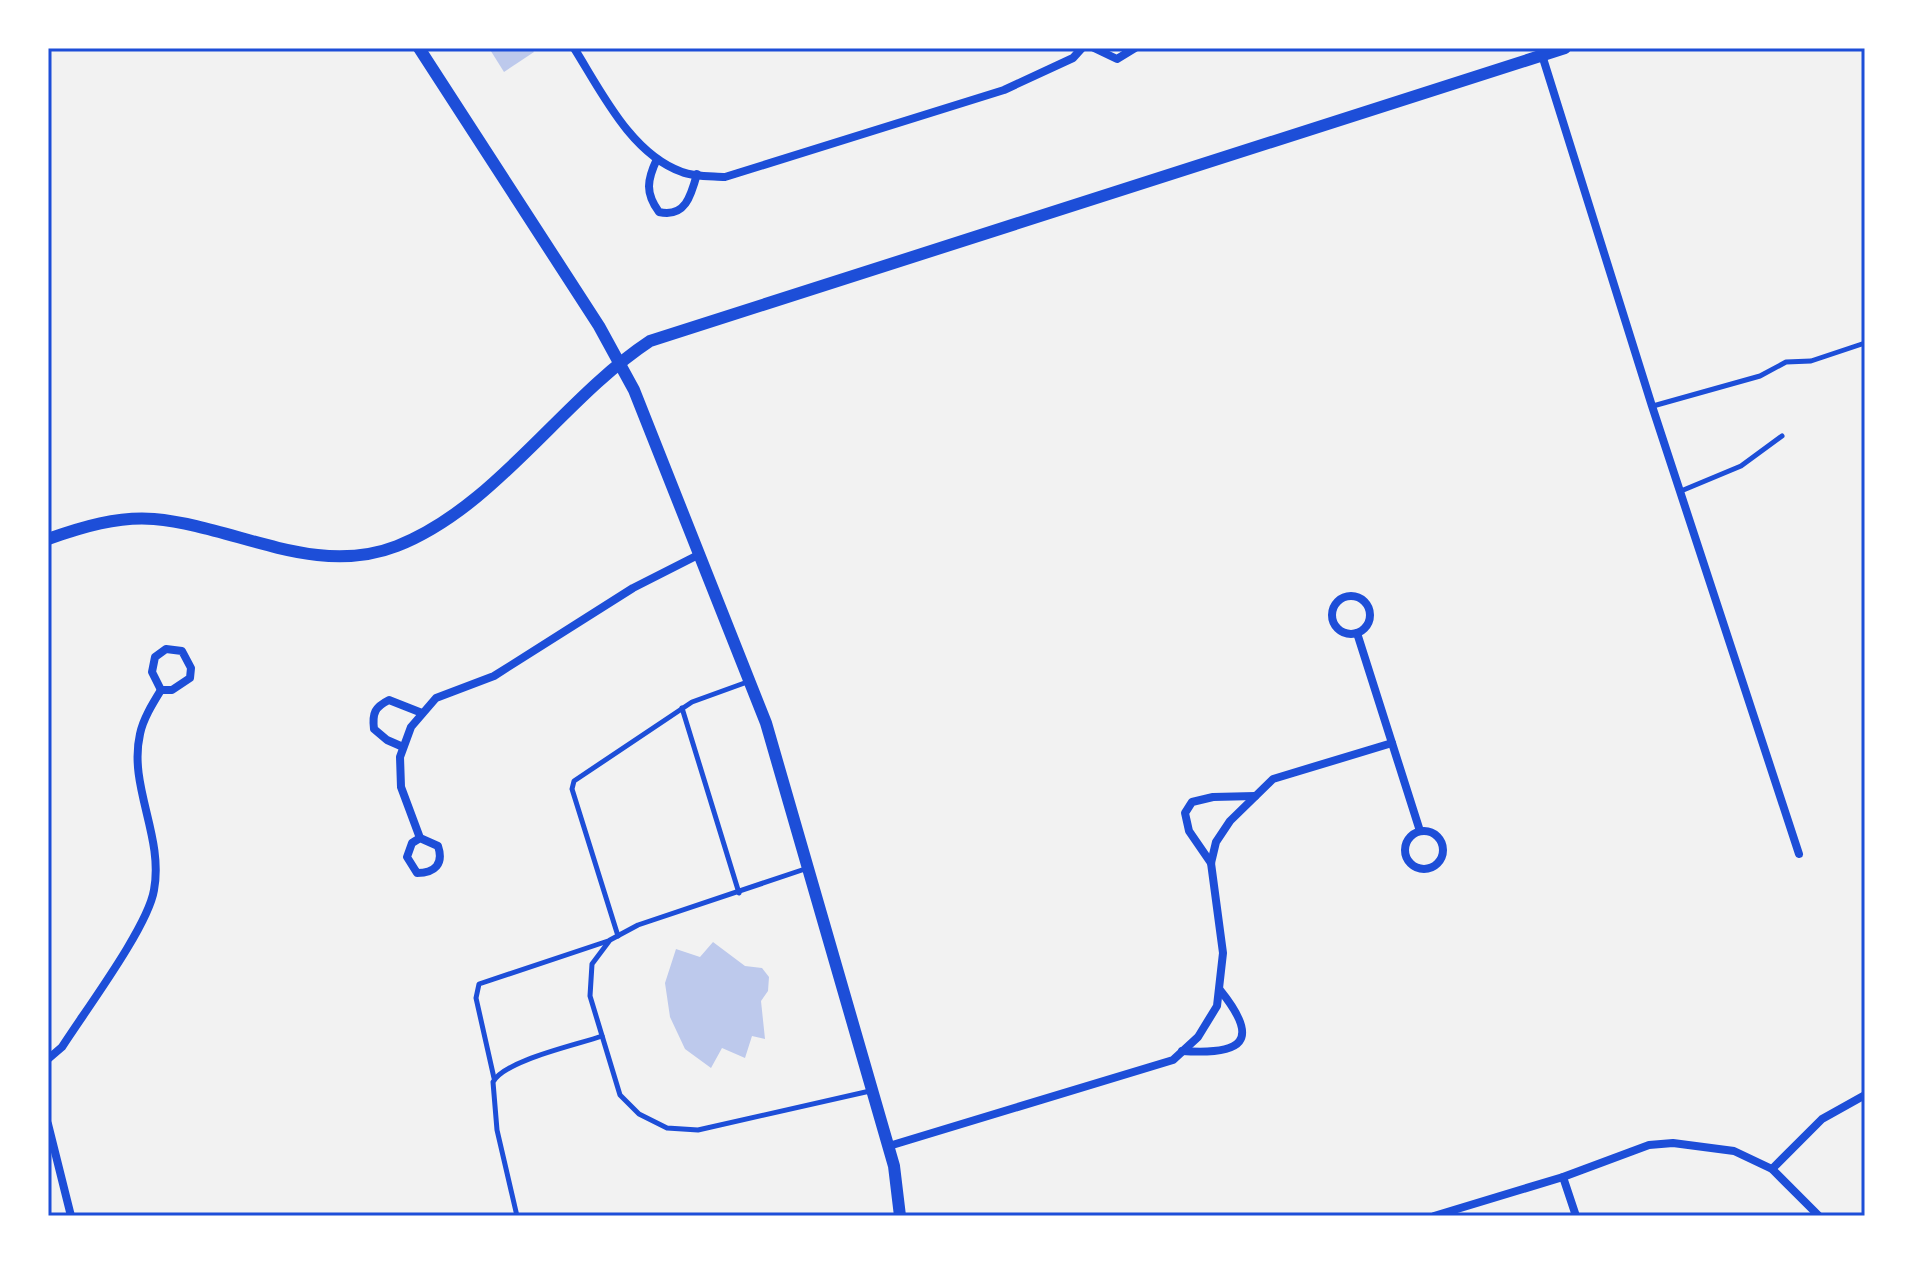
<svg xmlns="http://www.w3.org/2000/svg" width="1913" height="1264" font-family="Rubik,sans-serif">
<rect width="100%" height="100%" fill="#f2f2f2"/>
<!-- building -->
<g fill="#bdc9ec">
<polygon points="489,48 531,48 534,52 504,72"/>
<polygon points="713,942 745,966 762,968 769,977 768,991 761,1001 765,1039 752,1036 745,1058 722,1048 711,1068 685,1049 670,1017 665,983 676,949 700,957"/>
</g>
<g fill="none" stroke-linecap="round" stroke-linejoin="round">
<!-- service -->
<g stroke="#1d4ed8" stroke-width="5">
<polyline points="1653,406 1760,376 1786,362 1811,361 1865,343"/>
<polyline points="1681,491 1741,466 1782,436"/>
<polyline points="682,708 739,893"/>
<polyline points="808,868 638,925 610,940 592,964 590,996 620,1095 639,1114 667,1128 698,1130 870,1091"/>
<polyline points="618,936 572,789 574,781 692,702 750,681"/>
<polyline points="494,1078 476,998 479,984 608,941"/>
<path d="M517,1216L497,1130L493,1082C505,1060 577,1045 602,1036"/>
</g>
<!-- minor -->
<g stroke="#1d4ed8" stroke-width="8">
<path d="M574,48C601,91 631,154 682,172C694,177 712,176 725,177L1004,90L1073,58L1082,48"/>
<polyline points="1094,48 1117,59 1135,48"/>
<polyline points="1542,55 1652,406 1799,854"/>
<path d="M657,159C647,180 645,193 659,212C685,218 691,196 697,174"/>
<circle cx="1351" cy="615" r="19"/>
<polyline points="1357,633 1420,831"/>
<polygon points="166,649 182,651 191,668 190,678 172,690 161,690 152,672 155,657"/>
<path d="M403,747L387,740L374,729C372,713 375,707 389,700L422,713"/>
<circle cx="1424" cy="850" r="19"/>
<path d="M420,838L412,843L407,857L417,873C435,873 444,864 438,846L420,838L401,787L400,757L411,727L436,698L494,676L633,588L700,554"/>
<polyline points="1211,863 1189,831 1185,813 1192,802 1213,797 1255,796"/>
<path d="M1182,1051C1242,1055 1262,1042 1220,990"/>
<path d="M48,1059L62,1047C85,1011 148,927 154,890C164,836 128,786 140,734C143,719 153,703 161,690"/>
<polyline points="48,1124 71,1216"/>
<polyline points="889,1146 1173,1060 1198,1037 1217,1006 1223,953 1211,863 1216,842 1230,821 1273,779 1392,743"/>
<polyline points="1772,1169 1822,1119 1865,1095"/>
<polyline points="1563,1177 1576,1216"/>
<polyline points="1434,1216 1563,1177 1649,1145 1673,1143 1734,1151 1772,1169 1819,1216"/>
</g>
<!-- tertiary -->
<g stroke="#1d4ed8" stroke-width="12">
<polyline points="419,48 599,326 634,390 766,723 894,1166 900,1216"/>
<path d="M48,539C82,527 118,516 154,519C235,526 315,578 397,546C496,507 562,399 650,341L1565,48"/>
</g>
</g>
<!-- border -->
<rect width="1913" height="1264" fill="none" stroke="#ffffff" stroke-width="100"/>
<rect x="50" y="50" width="1813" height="1164" fill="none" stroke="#1d4ed8" stroke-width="3"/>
</svg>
